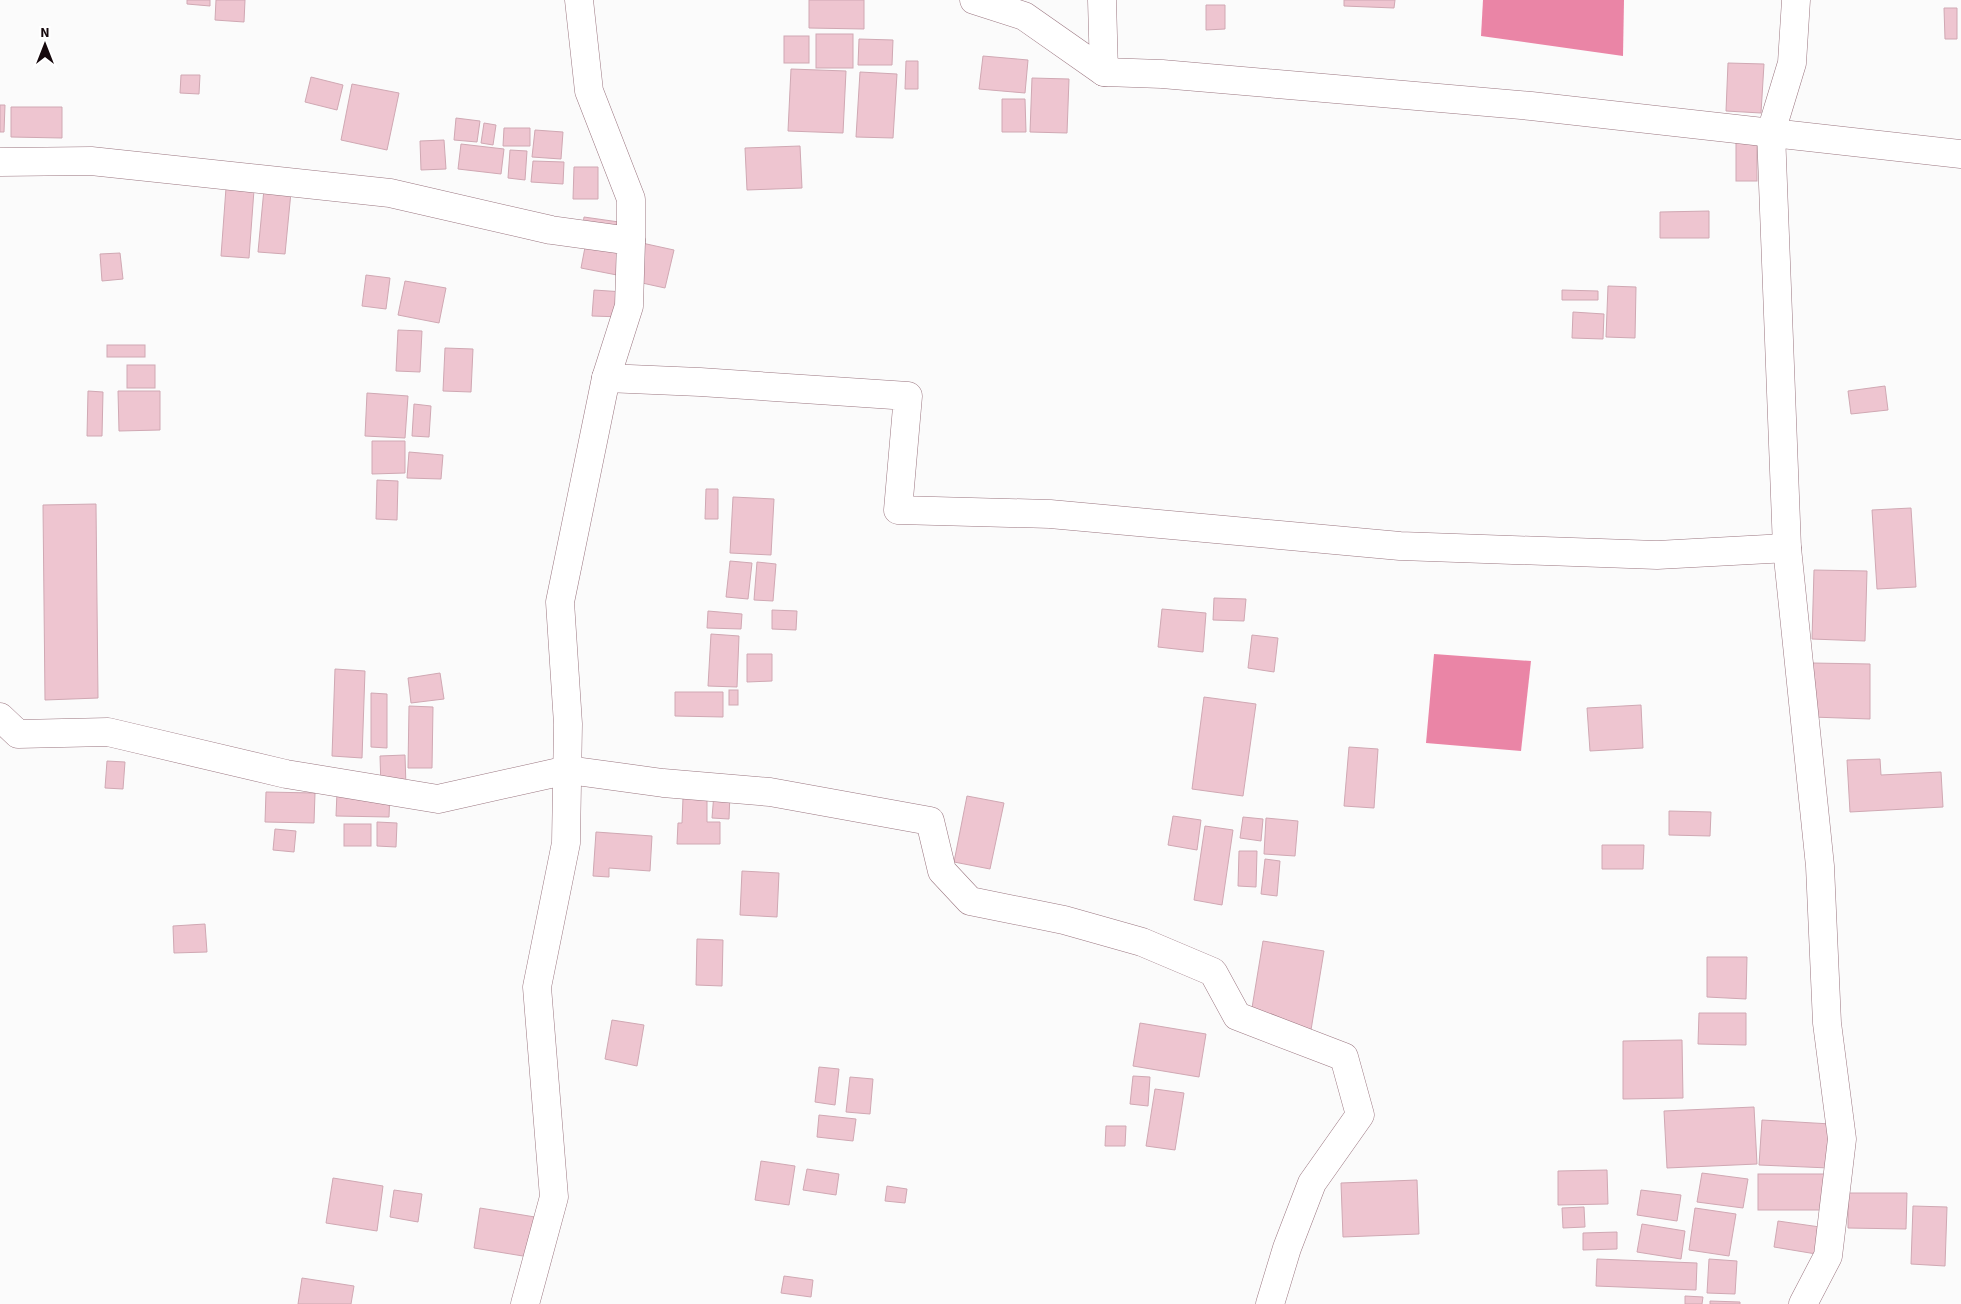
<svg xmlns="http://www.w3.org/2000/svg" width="1961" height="1304" font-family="'Source Sans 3',sans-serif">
<rect width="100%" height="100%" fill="#fbfbfb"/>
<!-- water -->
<g fill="#ea85a6">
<polygon points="1483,0 1624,0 1623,56 1481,36"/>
<polygon points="1434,654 1531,661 1521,751 1426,743"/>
</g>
<!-- building -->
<g fill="#eec5d0" stroke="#d0a8b3">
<polygon points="187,0 210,0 210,6 187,4"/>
<polygon points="216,0 245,0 244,22 215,20"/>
<polygon points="809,0 864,0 864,29 809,28"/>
<polygon points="1344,0 1395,0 1394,8 1344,6"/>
<polygon points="1206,5 1225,5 1225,29 1206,30"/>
<polygon points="1944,8 1957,8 1957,39 1945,39"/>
<rect x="816" y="34" width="37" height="34"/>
<rect x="784" y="36" width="25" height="27"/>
<polygon points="859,39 893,40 892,65 858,65"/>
<polygon points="983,56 1028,60 1025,93 979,89"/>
<polygon points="906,61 918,61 918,89 905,89"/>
<polygon points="1728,63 1764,64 1761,113 1726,111"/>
<polygon points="791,69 846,71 843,133 788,131"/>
<polygon points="860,72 897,74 893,138 856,137"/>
<polygon points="181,75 200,75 199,94 180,93"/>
<polygon points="311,77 343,85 337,110 305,102"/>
<polygon points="1032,78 1069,79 1067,133 1030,132"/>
<polygon points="352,84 399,93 387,150 341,140"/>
<polygon points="1002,99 1025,99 1026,132 1002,132"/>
<polygon points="0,105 5,105 4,132 0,132"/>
<polygon points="11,107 62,107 62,138 11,137"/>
<polygon points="456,118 480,121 477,142 454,140"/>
<polygon points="484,123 496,125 493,145 481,143"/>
<polygon points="504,128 530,128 530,146 503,146"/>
<polygon points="535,130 563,132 561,159 532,157"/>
<polygon points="444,140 446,169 421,170 420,141"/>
<rect x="1736" y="141" width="21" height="40"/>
<polygon points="461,144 504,149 501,174 458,169"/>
<polygon points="800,146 802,188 747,190 745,148"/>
<polygon points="510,150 527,151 525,180 508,178"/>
<polygon points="533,161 564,162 563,184 531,182"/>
<polygon points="574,167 598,167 598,199 573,199"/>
<polygon points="226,188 254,190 249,258 221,256"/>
<polygon points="264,189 291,192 285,254 258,252"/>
<polygon points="1709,211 1709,238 1660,238 1660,212"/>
<polygon points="584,217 626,223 623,238 582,232"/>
<polygon points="587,237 628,244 622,276 581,268"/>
<polygon points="642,243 674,250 665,288 633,281"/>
<polygon points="120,253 123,279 102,281 100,254"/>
<polygon points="366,275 390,278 386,309 362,306"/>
<polygon points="405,281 446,288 439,323 398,315"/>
<polygon points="1608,286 1636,287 1635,338 1606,337"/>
<polygon points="594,290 624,292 622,317 592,316"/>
<polygon points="1562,290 1598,291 1598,300 1562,300"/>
<polygon points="1573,312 1604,314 1603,339 1572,338"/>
<polygon points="398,330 422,331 420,372 396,371"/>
<rect x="107" y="345" width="38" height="12"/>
<polygon points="445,348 473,349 471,392 443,391"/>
<rect x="127" y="365" width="28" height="23"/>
<polygon points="1885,386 1888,410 1851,414 1848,391"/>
<polygon points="88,391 103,392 102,436 87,436"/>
<polygon points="118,391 160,391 160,430 119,431"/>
<polygon points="367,393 408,396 405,438 365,436"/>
<polygon points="414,404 431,406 429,437 412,436"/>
<polygon points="372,441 405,441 405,473 372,474"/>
<polygon points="409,452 443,455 441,479 407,478"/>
<polygon points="377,480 398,481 397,520 376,519"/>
<polygon points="706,489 718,489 718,519 705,519"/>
<polygon points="733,497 774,499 771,555 730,553"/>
<polygon points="96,504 98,698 45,700 43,505"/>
<polygon points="1911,508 1916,587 1877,589 1872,510"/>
<polygon points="730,561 752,563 748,599 726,597"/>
<polygon points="757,562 776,564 773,601 754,600"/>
<polygon points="1814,570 1867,571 1865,641 1812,639"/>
<polygon points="1214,598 1246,599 1244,621 1213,620"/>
<polygon points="1162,609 1206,613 1203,652 1158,647"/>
<polygon points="772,610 797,611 796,630 772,629"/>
<polygon points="708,611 742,614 741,629 707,628"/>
<polygon points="711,634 739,636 737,687 708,686"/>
<polygon points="1252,635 1278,638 1274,672 1248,668"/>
<polygon points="747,654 772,654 772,681 747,682"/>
<polygon points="1812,663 1870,664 1870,719 1812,717"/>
<polygon points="335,669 365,671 362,758 332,756"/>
<polygon points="440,673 444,699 411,703 408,678"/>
<rect x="729" y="690" width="9" height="15"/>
<polygon points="675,692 723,692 723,717 675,716"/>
<polygon points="371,693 387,694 387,748 371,747"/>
<polygon points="1204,697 1256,704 1243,796 1192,789"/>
<polygon points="1641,705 1643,748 1590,751 1587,708"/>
<polygon points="409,706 433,707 432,768 408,768"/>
<polygon points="1349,747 1378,749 1374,808 1344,806"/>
<polygon points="405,755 406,787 381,787 380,756"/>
<polygon points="1880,759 1881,775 1941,772 1943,807 1850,812 1847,760"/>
<polygon points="107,761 125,762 123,789 105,788"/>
<polygon points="266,792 315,793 314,823 265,822"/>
<polygon points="337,792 390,793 389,817 336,816"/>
<polygon points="714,793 730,794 729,819 712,818"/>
<polygon points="967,796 1004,803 990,869 954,862"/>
<polygon points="683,798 707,798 707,822 720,822 720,844 677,844 678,823 682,823"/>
<polygon points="1669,811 1711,812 1710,836 1669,835"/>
<polygon points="1173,816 1201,820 1197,850 1168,845"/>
<polygon points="1243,817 1263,819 1261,841 1240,838"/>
<polygon points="1266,818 1298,821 1295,856 1264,854"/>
<polygon points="377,822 397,823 396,847 377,846"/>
<rect x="344" y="824" width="27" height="22"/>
<polygon points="1205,826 1233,830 1222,905 1194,900"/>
<polygon points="275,829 296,831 294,852 273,850"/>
<polygon points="596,832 652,836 650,871 609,868 609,877 593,876"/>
<polygon points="1602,845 1644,845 1643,869 1602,869"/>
<polygon points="1239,851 1257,851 1256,887 1238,886"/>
<polygon points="1265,859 1280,861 1277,896 1261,894"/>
<polygon points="742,871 779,873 777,917 740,915"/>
<polygon points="205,924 207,952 174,953 173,926"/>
<polygon points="697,939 723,940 722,986 696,985"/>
<polygon points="1263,941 1324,951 1311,1030 1250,1020"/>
<polygon points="1707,957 1747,957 1746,999 1707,997"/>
<polygon points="1699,1013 1746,1013 1746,1045 1698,1044"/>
<polygon points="612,1020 644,1025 637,1066 605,1059"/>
<polygon points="1140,1023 1206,1034 1199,1077 1133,1066"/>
<polygon points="1682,1040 1683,1098 1623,1099 1623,1041"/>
<polygon points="819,1067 839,1069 835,1105 815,1102"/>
<polygon points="1133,1076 1150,1077 1148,1106 1130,1104"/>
<polygon points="850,1077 873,1079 870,1114 846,1112"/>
<polygon points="1155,1089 1184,1093 1175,1150 1146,1146"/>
<polygon points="1754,1107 1757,1164 1667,1168 1664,1111"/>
<polygon points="819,1115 856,1119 853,1141 817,1137"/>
<polygon points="1762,1120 1831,1124 1829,1168 1759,1165"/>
<polygon points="1106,1126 1126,1126 1125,1146 1105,1146"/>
<polygon points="761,1161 795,1166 789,1205 755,1200"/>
<polygon points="807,1169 839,1174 836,1195 803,1190"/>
<polygon points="1607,1170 1608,1204 1558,1205 1558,1171"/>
<polygon points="1702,1173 1748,1179 1743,1208 1697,1202"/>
<rect x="1758" y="1174" width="68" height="36"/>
<polygon points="333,1178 383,1186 377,1231 326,1223"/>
<polygon points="1417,1180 1419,1234 1343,1237 1341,1183"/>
<polygon points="887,1186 907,1189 905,1203 885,1201"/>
<polygon points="394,1190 422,1194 418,1222 390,1217"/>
<polygon points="1641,1190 1681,1195 1677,1221 1637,1215"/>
<polygon points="1848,1193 1907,1193 1906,1229 1848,1228"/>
<polygon points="1913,1206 1947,1207 1945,1266 1911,1264"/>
<polygon points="1584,1207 1585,1227 1563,1228 1562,1208"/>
<polygon points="480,1208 535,1217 529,1257 474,1248"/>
<polygon points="1695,1208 1736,1214 1729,1256 1689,1250"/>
<polygon points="1778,1221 1820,1227 1816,1254 1774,1247"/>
<polygon points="1642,1224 1685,1231 1681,1259 1637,1252"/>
<polygon points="1617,1232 1617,1249 1583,1250 1583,1233"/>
<polygon points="1597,1259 1697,1263 1696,1290 1596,1286"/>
<polygon points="1709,1259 1737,1261 1735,1294 1707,1293"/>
<polygon points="784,1276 813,1280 811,1297 781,1293"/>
<polygon points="302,1278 354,1286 351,1304 298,1304"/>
<polygon points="1685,1296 1703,1297 1702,1304 1685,1304"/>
<polygon points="1710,1301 1740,1302 1740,1304 1710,1304"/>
</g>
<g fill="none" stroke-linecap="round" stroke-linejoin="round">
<!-- minor casing -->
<g stroke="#9b7680" stroke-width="29">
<g id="minor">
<polyline points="579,0 589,91 631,199 631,241"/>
<polyline points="974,0 1024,16 1104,72 1162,74 1531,106 1961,154"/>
<polyline points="1102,0 1104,72"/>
<polyline points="1796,0 1792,63 1771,132 1787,548 1820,866 1827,1023 1842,1139 1828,1256 1803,1304"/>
<polyline points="0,162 91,161 390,193 551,230 631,241 629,306 606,378 560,602 568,724 566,843 537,987 554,1197 525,1304"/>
<polyline points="606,378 700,382 908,396 898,510 1050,514 1400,546 1657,555 1787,548"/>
<polyline points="0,717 18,734 108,732 286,774 438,799 568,770 663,783 770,792 930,821 942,871 970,901 1064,920 1142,942 1213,972 1237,1016 1344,1057 1360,1115 1312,1183 1287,1248 1270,1304"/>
</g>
</g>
<!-- minor -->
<use href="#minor" stroke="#fff" stroke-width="28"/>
</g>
<!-- north arrow -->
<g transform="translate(45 45)" stroke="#ffffff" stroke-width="4" paint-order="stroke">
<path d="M0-4L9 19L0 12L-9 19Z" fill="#16090d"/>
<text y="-8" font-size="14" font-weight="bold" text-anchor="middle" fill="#16090d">N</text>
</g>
</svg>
